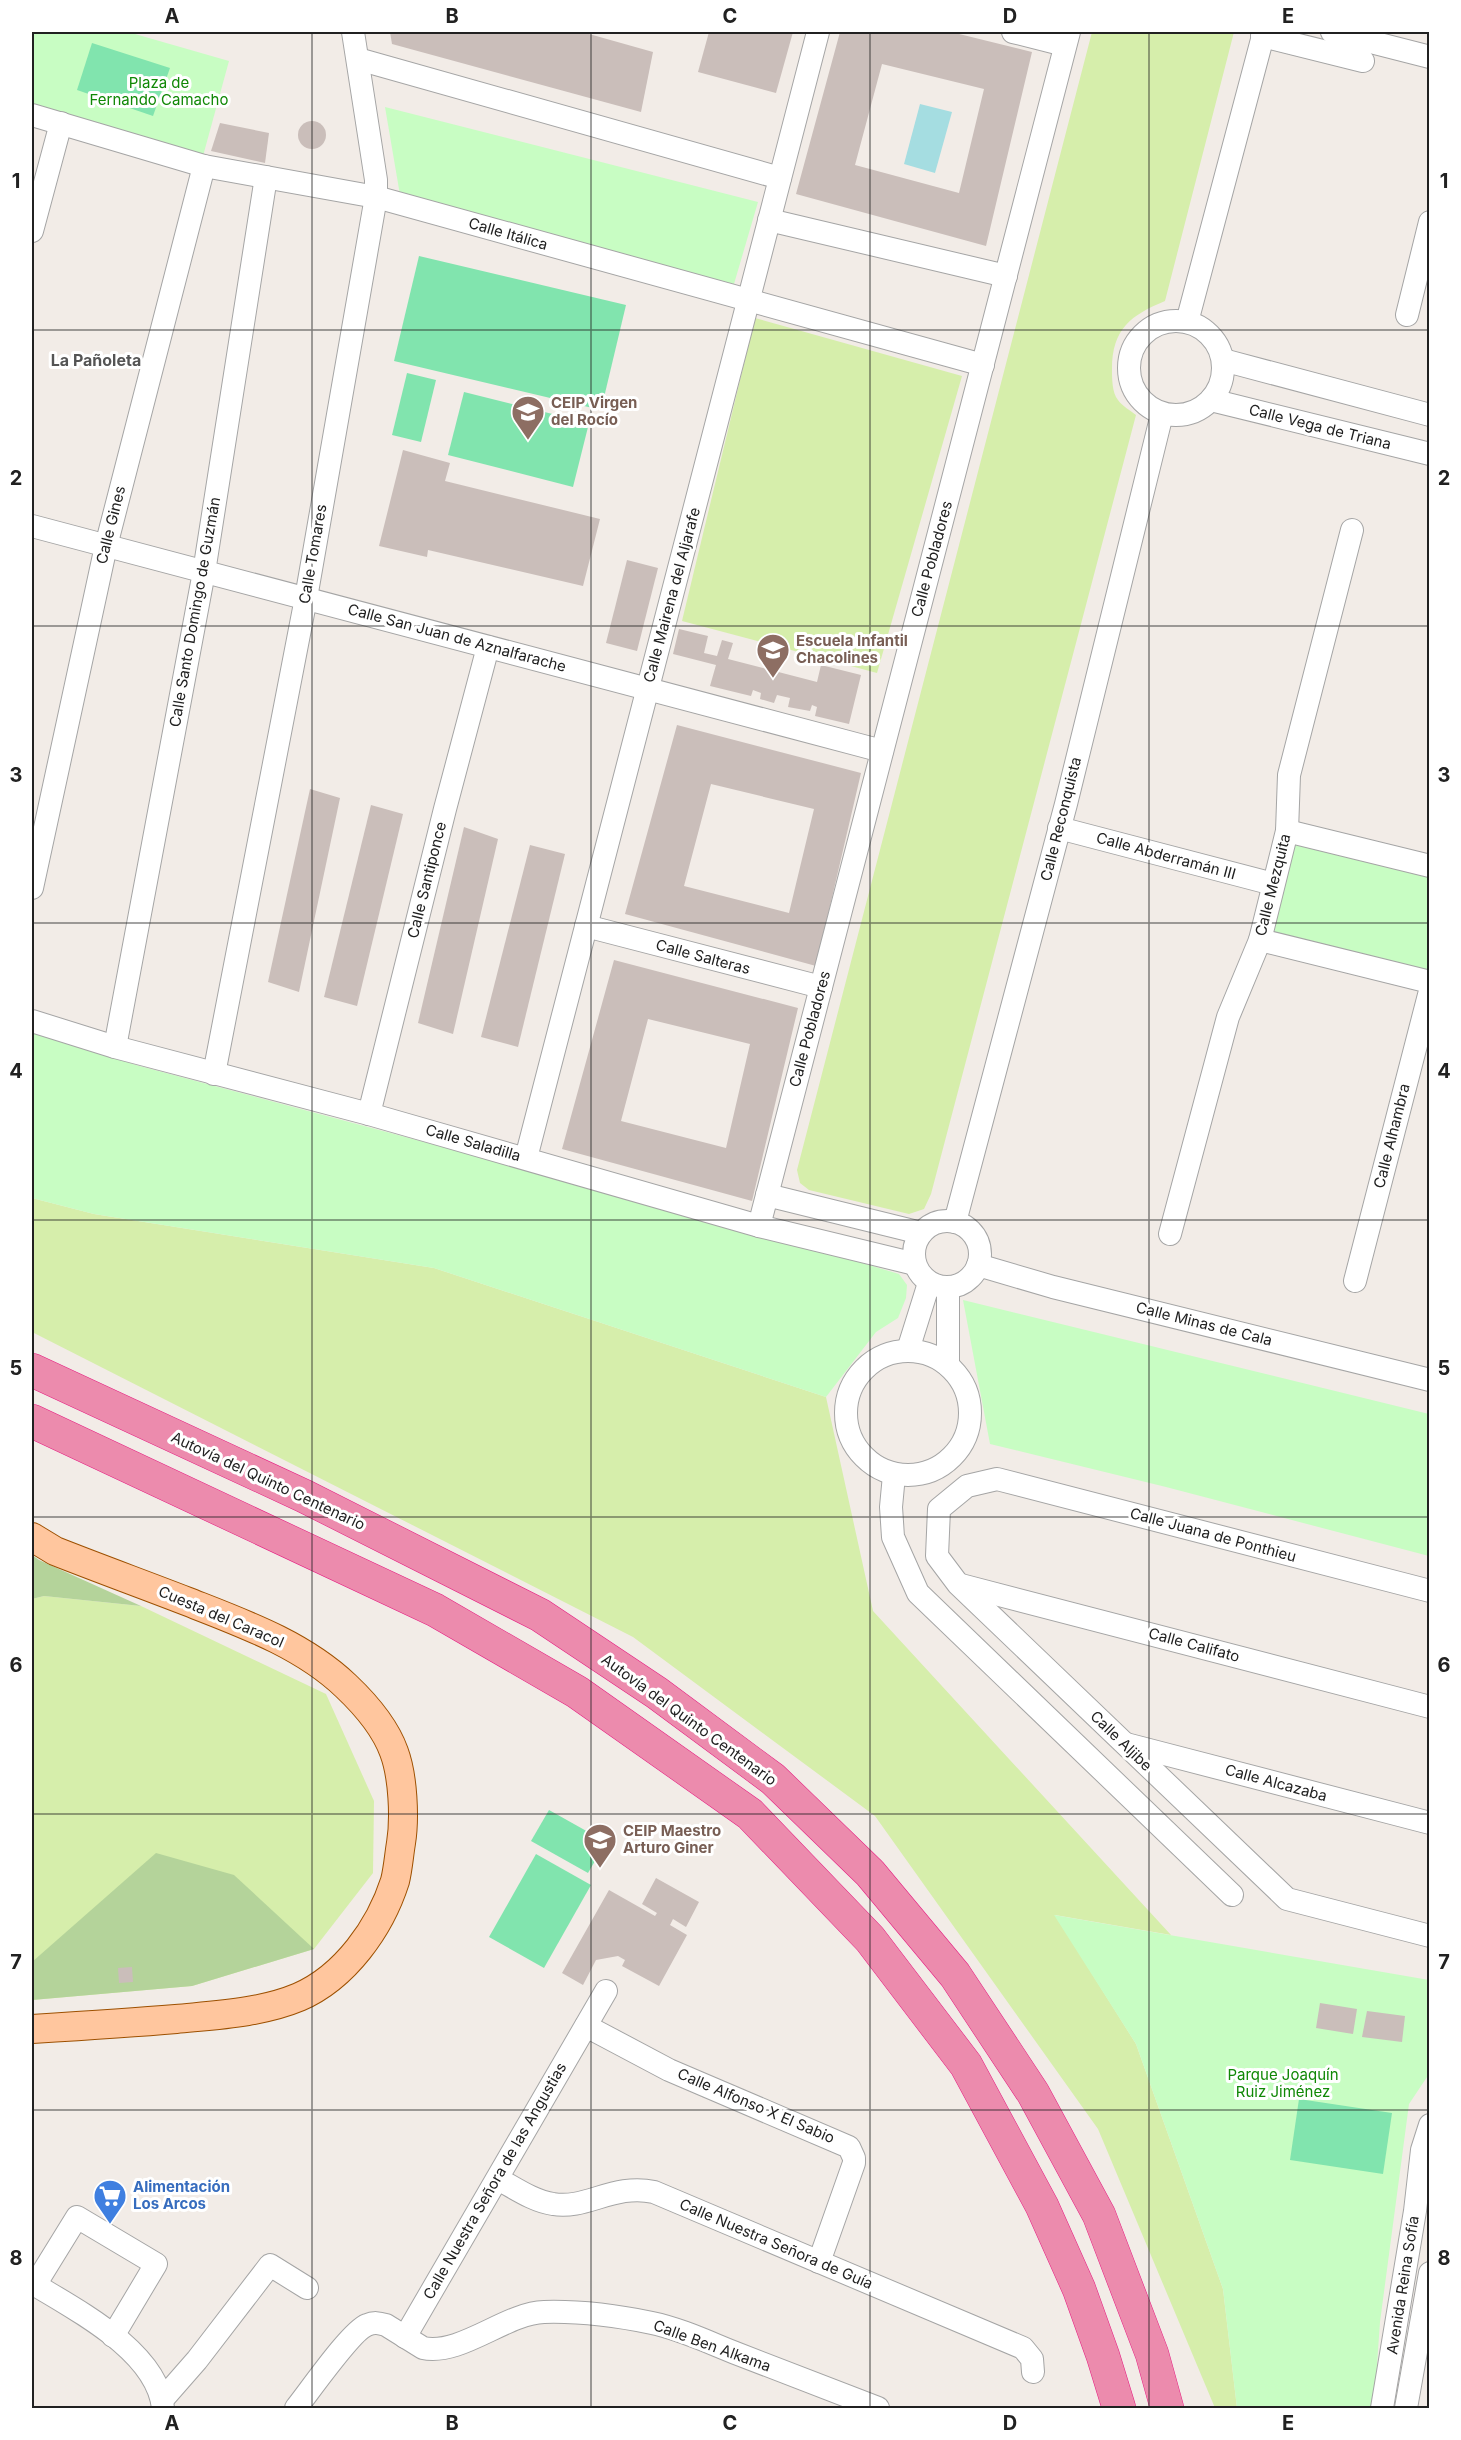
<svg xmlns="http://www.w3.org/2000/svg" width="1461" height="2440" font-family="Inter,sans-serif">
<rect width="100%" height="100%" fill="#f2ece7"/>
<!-- grass -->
<g fill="#d6eeab">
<path d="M1092,32H1234L1165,301C1131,315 1112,329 1112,369C1112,378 1112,393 1118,400C1122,406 1131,411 1136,415L931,1194L924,1209L909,1214L809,1190L800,1183L797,1170Z"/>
<polygon points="755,318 962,376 877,673 682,621"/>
<polygon points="32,1198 94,1214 434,1268 826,1397 873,1611 1171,1935 1055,1915 1136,2044 1223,2289 1237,2408 1215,2408 1098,2129 875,1816 633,1637 32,1332"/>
<polygon points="44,1596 141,1606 326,1694 374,1801 373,1873 314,1949 192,1986 32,2000 32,1599"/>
</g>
<!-- forest -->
<g fill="#b4d39a">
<polygon points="32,1555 39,1560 141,1606 44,1596 32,1599"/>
<polygon points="156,1853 234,1875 314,1949 192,1986 32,2000 32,1962"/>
</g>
<!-- park -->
<g fill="#c8fdc3">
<polygon points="32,32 128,32 229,61 203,156 32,105"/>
<polygon points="385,107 758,202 734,284 400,195"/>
<polygon points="1293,840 1429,874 1428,973 1270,934"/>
<polygon points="32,1029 136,1065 745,1228 899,1274 907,1285 906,1298 898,1318 876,1332 826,1397 434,1268 94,1214 32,1198"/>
<polygon points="963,1300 1429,1414 1429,1556 1166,1487 990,1444"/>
<polygon points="1054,1915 1429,1980 1429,2074 1409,2104 1380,2322 1374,2408 1237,2408 1223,2289 1136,2044"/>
</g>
<!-- pitch -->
<g fill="#81e4ae">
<polygon points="92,43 170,68 153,116 77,90"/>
<polygon points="419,256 626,305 601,410 394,361"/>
<polygon points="407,373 436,380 421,442 392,435"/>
<polygon points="464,392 589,423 573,487 448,455"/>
<polygon points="549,1810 606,1842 588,1873 531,1841"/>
<polygon points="536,1854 591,1885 544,1968 489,1937"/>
<polygon points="1299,2099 1392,2113 1383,2174 1290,2160"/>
</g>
<!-- water -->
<polygon fill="#a5dde1" points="920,104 952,112 935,173 904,164"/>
<!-- building -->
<g fill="#cabeba" fill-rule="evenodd">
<polygon points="390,32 582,32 653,52 641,112 392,44"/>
<polygon points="709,32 793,32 776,93 698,72"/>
<path d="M840,32H951L1032,52L986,246L796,194ZM882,64L984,89L959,193L855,165Z"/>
<circle cx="312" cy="135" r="14"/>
<polygon points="220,123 269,133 265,163 211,151"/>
<polygon points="403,450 450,463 445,481 600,519 583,586 428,550 427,557 379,546"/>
<polygon points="627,560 658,568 637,651 606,643"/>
<polygon points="679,629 708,636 704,653 717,656 722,640 733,643 728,659 817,682 821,665 861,675 849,724 815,716 817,707 812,705 810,711 788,707 790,698 777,695 774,703 760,699 761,693 753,690 751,696 710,686 716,665 673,654"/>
<path d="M677,725L861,773L816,966L625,914ZM711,784L814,809L789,913L684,886Z"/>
<polygon points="310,789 340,798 299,992 268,982"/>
<polygon points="371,805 403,814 357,1006 324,997"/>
<polygon points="464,827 498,839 453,1034 418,1023"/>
<polygon points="530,845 565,854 518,1047 481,1037"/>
<path d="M614,960L798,1008L752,1201L562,1149ZM648,1019L750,1044L726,1148L621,1121Z"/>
<polygon points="656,1878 699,1902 686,1927 673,1919 670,1925 687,1935 659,1986 622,1966 625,1960 618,1956 596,1960 583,1985 562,1973 609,1890 655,1916 657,1913 642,1904"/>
<polygon points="132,1967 133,1982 119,1983 118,1968"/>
<polygon points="1320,2003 1357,2009 1353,2034 1316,2028"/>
<polygon points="1367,2011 1405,2016 1402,2042 1362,2037"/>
</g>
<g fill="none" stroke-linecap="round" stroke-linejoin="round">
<!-- minor casing -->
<g stroke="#a5a5a5" stroke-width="24">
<g id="minor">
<polyline points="1013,32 1065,45"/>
<polyline points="1332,32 1430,57"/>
<polyline points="1262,36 1363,61"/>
<polyline points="358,59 780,178"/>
<polyline points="32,115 204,166 376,197 983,365"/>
<polyline points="769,220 1006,276"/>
<polyline points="32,231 61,123"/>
<polyline points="1407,315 1430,222"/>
<circle cx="1176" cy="368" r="47"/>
<polyline points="1187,322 1264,32"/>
<polyline points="1223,360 1430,415"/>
<polyline points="1211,400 1430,454"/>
<polyline points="32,526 882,751"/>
<polyline points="1059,828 1273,884"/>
<polyline points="1287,831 1430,866"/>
<polyline points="32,888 106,546 204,166"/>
<polyline points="586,926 821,987"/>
<polyline points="1260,940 1430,982"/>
<polyline points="32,1021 115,1047 369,1114 759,1226 915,1264"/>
<polyline points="115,1047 204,572 266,177"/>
<polyline points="214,1074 306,598 376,197 376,180 353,32"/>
<polyline points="369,1114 445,809 488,647"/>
<polyline points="526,1158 818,32"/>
<polyline points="767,1195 921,1233"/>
<circle cx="947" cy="1254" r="33"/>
<polyline points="955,1222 1066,804 1162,414"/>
<polyline points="759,1226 1069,32"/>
<polyline points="1170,1234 1228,1017 1260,940 1287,831 1289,775 1352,530"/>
<polyline points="978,1265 1053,1287 1430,1380"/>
<polyline points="1355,1281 1430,991"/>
<polyline points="948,1288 948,1365"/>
<polyline points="908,1350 929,1283"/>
<circle cx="908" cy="1413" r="62"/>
<polyline points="894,1475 891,1507 893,1537 918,1593 1232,1895"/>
<polyline points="961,1585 1430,1707"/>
<polyline points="1430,1591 997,1479 967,1486 939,1509 937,1556 958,1584 1287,1899 1430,1936"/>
<polyline points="1126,1744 1430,1823"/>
<polyline points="586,2026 669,2070 849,2147 854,2158 854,2163 819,2262"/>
<path d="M498,2179C515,2188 533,2201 553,2204C586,2210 614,2183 654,2192L1023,2348L1032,2359L1033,2372"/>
<path d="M32,2283C76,2310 157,2351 163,2408"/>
<polyline points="35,2285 77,2217 156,2264 113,2336"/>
<polyline points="405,2337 606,1991"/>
<polyline points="162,2400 197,2360 270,2265 307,2288"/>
<path d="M296,2408C309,2392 351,2331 367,2325C374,2322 379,2323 386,2325L423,2348C461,2356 506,2313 544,2312C579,2311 618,2316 652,2323C681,2329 710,2343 738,2354C784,2372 831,2390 878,2408"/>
<polyline points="1382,2408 1415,2211 1422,2150 1430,2125"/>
<polyline points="1406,2408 1430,2273"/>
</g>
</g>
<!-- major casing -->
<g stroke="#9d5000" stroke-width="30">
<path id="major" d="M32,1537L55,1551C98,1568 142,1584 186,1601C242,1623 302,1644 346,1686C365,1704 385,1727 394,1752C403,1776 405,1818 401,1843C399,1855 398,1869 395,1881C380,1928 345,1977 299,1997C261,2013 216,2015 176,2019C128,2023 80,2026 32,2029"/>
</g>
<!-- highway casing -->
<g stroke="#e51e82" stroke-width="34">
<g id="highway">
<polyline points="32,1370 304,1496 540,1615 657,1693 773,1779 870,1873 955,1975 1033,2093 1099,2215 1152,2354 1167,2408"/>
<polyline points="32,1421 435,1610 577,1692 750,1814 870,1939 966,2065 1042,2206 1079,2289 1103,2356 1119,2408"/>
</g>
</g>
<!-- minor -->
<use href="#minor" stroke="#fff" stroke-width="22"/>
<!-- major -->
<use href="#major" stroke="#ffc69e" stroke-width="28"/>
<!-- highway -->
<use href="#highway" stroke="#ec8bad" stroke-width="33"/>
</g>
<!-- grid -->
<path fill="none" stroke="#212121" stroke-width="1.5" stroke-opacity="0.55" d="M312,32V2408M591,32V2408M870,32V2408M1149,32V2408M32,330H1430M32,626H1430M32,923H1430M32,1220H1430M32,1517H1430M32,1814H1430M32,2110H1430"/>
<!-- icons -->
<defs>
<g id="school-pin" transform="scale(1.725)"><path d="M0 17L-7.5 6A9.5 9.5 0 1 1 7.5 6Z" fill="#8d6e63" stroke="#fff"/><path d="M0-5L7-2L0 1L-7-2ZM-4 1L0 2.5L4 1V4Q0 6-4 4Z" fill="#fff"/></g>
<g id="supermarket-pin" transform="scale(1.725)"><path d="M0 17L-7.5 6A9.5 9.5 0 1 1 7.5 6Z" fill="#3f7fe0" stroke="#fff"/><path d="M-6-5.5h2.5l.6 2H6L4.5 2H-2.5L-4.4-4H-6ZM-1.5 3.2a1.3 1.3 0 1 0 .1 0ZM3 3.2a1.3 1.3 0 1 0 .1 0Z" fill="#fff"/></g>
</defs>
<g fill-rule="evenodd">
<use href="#school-pin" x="528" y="412"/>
<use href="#school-pin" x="773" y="650"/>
<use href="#school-pin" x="600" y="1840"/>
<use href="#supermarket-pin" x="110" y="2196"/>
</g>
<g text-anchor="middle" stroke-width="6" stroke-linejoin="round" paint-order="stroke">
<!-- park labels -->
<g font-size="15" fill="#108806" stroke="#fff">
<text x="159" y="88">Plaza de<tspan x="159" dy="17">Fernando Camacho</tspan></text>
<text x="1283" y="2080">Parque Joaquín<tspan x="1283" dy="17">Ruiz Jiménez</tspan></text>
</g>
<!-- street labels -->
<g font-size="15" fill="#212121" stroke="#fff">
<text transform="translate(508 234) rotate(16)" y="5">Calle Itálica</text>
<text transform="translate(1320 427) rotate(14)" y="5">Calle Vega de Triana</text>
<text transform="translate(111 525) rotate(-76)" y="5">Calle Gines</text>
<text transform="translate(313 554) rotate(-80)" y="5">Calle Tomares</text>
<text transform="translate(932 559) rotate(-75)" y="5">Calle Pobladores</text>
<text transform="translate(672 595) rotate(-75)" y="5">Calle Mairena del Aljarafe</text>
<text transform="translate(195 612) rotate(-80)" y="5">Calle Santo Domingo de Guzmán</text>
<text transform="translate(457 638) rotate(15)" y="5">Calle San Juan de Aznalfarache</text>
<text transform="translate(1061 819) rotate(-76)" y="5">Calle Reconquista</text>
<text transform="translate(1166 856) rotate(15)" y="5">Calle Abderramán III</text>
<text transform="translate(427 880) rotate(-76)" y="5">Calle Santiponce</text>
<text transform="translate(1273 885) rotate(-76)" y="5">Calle Mezquita</text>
<text transform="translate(703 957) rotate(15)" y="5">Calle Salteras</text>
<text transform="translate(810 1029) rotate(-75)" y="5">Calle Pobladores</text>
<text transform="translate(1392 1136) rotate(-76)" y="5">Calle Alhambra</text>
<text transform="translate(473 1143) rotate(16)" y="5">Calle Saladilla</text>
<text transform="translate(1204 1324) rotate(14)" y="5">Calle Minas de Cala</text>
<text transform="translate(268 1481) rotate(25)" y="5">Autovía del Quinto Centenario</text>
<text transform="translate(1213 1535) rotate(15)" y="5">Calle Juana de Ponthieu</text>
<text transform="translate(221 1617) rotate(23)" y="5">Cuesta del Caracol</text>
<text transform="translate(1194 1645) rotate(15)" y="5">Calle Califato</text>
<text transform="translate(689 1720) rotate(36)" y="5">Autovía del Quinto Centenario</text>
<text transform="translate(1121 1741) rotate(44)" y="5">Calle Aljibe</text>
<text transform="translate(1276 1783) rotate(15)" y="5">Calle Alcazaba</text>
<text transform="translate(756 2106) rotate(23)" y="5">Calle Alfonso X El Sabio</text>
<text transform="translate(495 2181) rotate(-60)" y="5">Calle Nuestra Señora de las Angustias</text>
<text transform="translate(776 2244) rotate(23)" y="5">Calle Nuestra Señora de Guía</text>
<text transform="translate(1403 2285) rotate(-81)" y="5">Avenida Reina Sofía</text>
<text transform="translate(712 2346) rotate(20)" y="5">Calle Ben Alkama</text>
</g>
<!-- education labels -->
<g font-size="15" font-weight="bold" fill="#785e54" stroke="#fff" text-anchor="start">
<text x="551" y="408">CEIP Virgen<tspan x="551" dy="17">del Rocío</tspan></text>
<text x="796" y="646">Escuela Infantil<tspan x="796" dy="17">Chacolines</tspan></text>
<text x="623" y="1836">CEIP Maestro<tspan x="623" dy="17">Arturo Giner</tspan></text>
</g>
<!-- shop labels -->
<g font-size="15" font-weight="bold" fill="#366cbe" stroke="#fff" text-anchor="start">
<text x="133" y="2192">Alimentación<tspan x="133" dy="17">Los Arcos</tspan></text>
</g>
<!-- neighbourhood labels -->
<g font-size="16" font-weight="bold" fill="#545454" stroke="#fff">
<text x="96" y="366">La Pañoleta</text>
</g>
</g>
<!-- border -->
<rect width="1461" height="2440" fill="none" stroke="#ffffff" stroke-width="66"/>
<rect x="33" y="33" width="1395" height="2374" fill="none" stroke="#212121" stroke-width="2"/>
<g font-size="20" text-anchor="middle" font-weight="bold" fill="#212121">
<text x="172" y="23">A</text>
<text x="452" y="23">B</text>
<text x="730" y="23">C</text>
<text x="1010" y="23">D</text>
<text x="1288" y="23">E</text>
<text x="16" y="188">1</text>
<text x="1444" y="188">1</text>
<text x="16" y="485">2</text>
<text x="1444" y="485">2</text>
<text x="16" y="782">3</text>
<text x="1444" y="782">3</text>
<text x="16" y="1078">4</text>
<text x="1444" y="1078">4</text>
<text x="16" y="1375">5</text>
<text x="1444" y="1375">5</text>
<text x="16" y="1672">6</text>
<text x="1444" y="1672">6</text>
<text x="16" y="1969">7</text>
<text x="1444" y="1969">7</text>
<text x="16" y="2265">8</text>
<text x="1444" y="2265">8</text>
<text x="172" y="2430">A</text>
<text x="452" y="2430">B</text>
<text x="730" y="2430">C</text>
<text x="1010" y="2430">D</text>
<text x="1288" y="2430">E</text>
</g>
</svg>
